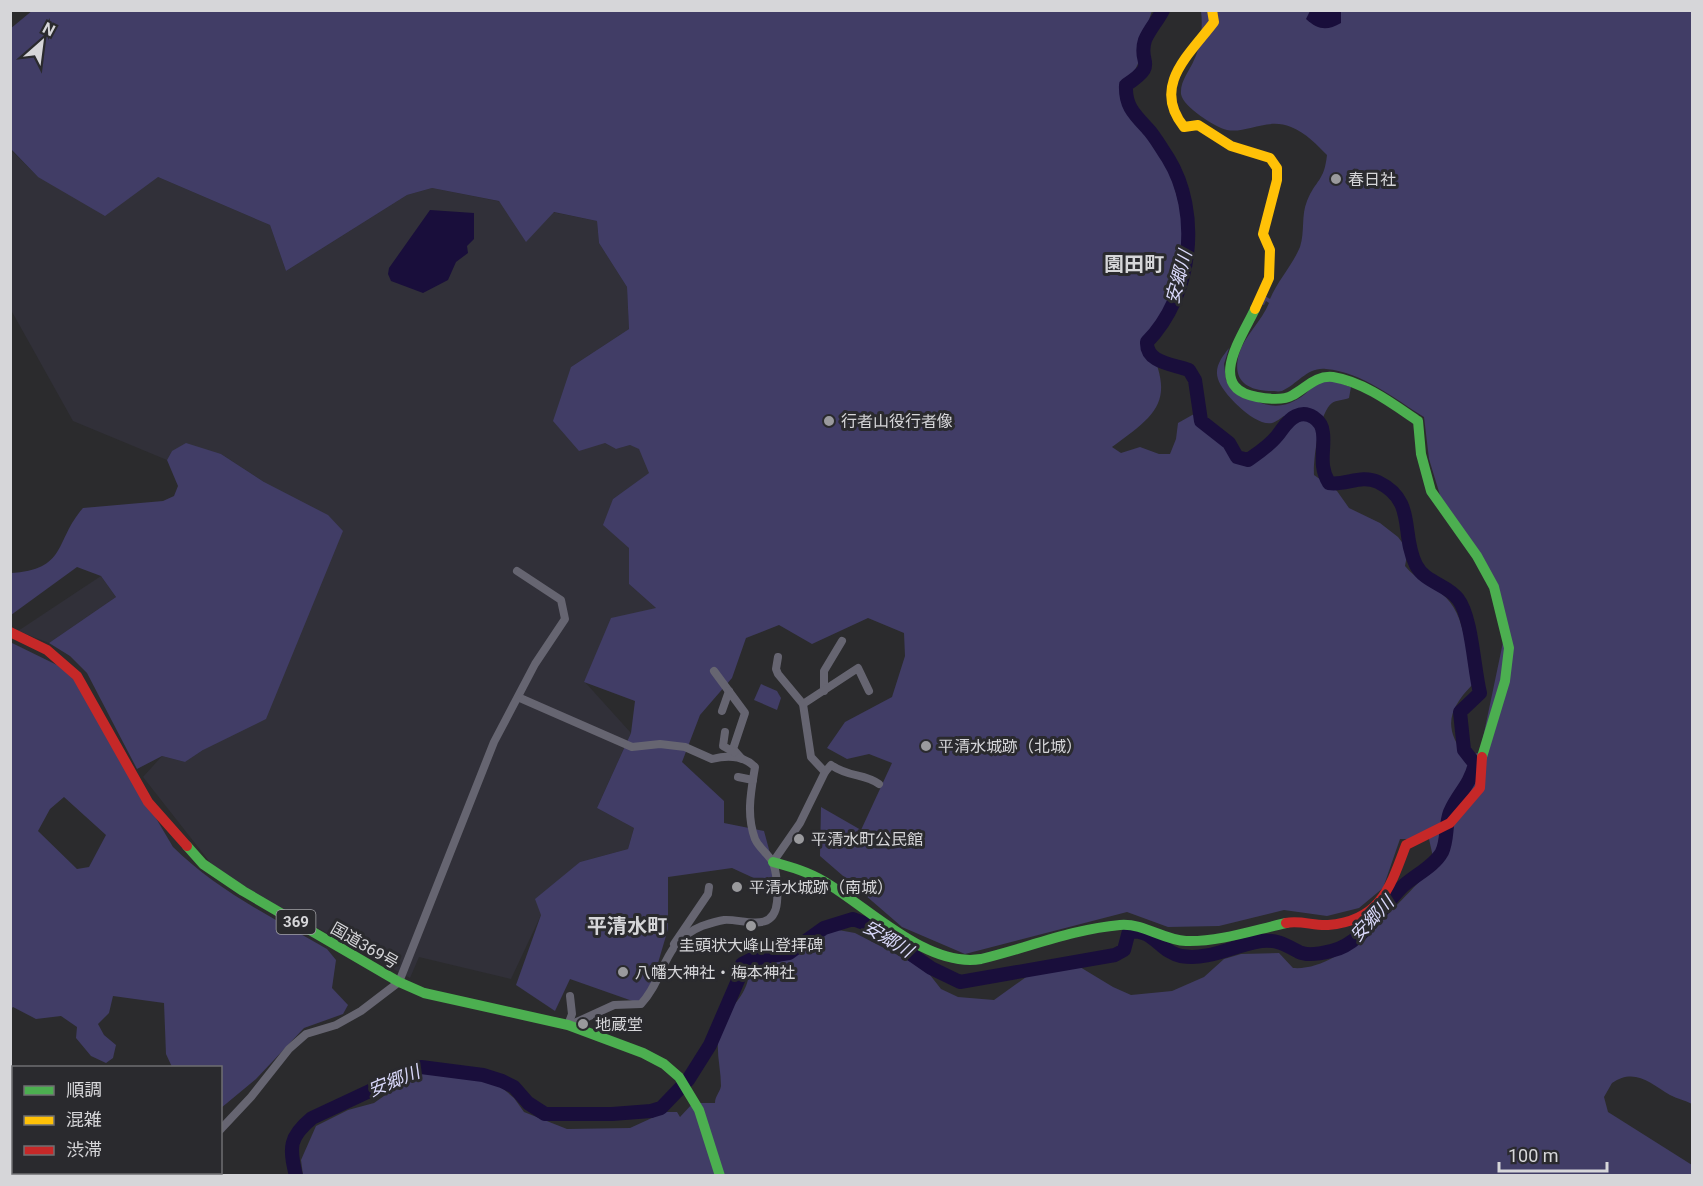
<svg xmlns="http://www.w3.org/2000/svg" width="1703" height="1186" font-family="Roboto,'Noto Sans JP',sans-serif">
<rect width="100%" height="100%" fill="#2b2b2d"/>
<!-- built -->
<g fill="#313039">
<polygon points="10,149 38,177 158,177 270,225 286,271 407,195 432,188 597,221 599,243 627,287 629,329 571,367 605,443 616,449 630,445 639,448 650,473 613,499 629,548 629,584 657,609 584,681 631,733 597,808 634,828 628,849 580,862 541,915 511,979 419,957 410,978 220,875 143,777 162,756 185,762 203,750 264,482 221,454 172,451 167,460 73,421 11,310"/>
<polygon points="101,576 116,597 49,643 18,631"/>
</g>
<!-- green -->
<g fill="#413d66" fill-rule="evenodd">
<path d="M33,10L1152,11C1145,28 1144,53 1136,68C1131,77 1119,83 1121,95C1123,114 1145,132 1156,147C1166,160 1172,177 1176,193C1194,255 1177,290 1148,344C1176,401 1157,414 1112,447L1121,453L1140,447L1159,454H1170L1176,439L1178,423L1194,414C1207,434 1232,461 1259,454L1293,421L1284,416C1281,418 1276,422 1272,423C1255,427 1222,393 1218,379C1214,367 1222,357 1229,348L1224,364L1226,380C1251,401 1275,418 1305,394C1311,389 1315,382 1324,381C1332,379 1343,385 1351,387L1349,398C1344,400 1336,400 1332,403C1319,413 1313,460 1314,475L1337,491L1349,508L1380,523L1398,537L1408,550L1405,566C1416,580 1430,583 1442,594C1467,614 1466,655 1472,685C1448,710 1443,728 1466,757L1480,752L1506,628L1490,576L1443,505L1429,459L1424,417C1395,399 1362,372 1326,369C1307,367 1298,384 1282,391C1279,392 1273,391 1269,391C1245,390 1232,379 1239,354C1244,336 1262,321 1269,303L1266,301L1264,305L1261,304L1265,296L1270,299C1278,280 1292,266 1300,247C1305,232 1301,215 1307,201C1316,179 1324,182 1327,155C1317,145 1306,133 1291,127C1268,117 1245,134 1227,130C1215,127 1183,107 1181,94C1180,81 1189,72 1194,60C1201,46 1203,26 1201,11H1692V1104C1685,1100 1677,1099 1670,1095C1651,1084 1635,1067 1612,1083L1604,1097L1608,1112L1692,1165V1175H303L301,1160L316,1126L348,1110L374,1103L418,1072L481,1080L501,1087L514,1098L524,1112L567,1129L630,1128L665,1112H677L680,1117L693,1103H715C715,1096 720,1092 721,1086C721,1064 712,1041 724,1020C734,1002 745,997 749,975L763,964L779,962L800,953L823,933L833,929L855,933L911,962L930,975L941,989L958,997L994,1000L1029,975L1075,964L1113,987L1131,995L1172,991L1204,977L1224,959L1241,954L1279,953L1293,968C1344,972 1400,899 1435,866L1429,839H1400L1383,888L1359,908L1327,916L1284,910L1219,926L1168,927L1127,912L965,954L902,927L820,856L821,807L861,830L892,763L869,754L847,759L827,748L845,722L892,697L905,656L904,633L868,618L812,644L779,625L746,638L732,678L700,715L682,762L724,801V823L764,831L780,890L732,868L668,877V929L648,997L641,1004L570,979L555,1011L516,985L541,915L535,899L580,862L628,849L634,828L597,808L631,733L635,701L584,682L611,618L656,608L629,584V548L603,525L613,499L649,473L639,449L630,445L616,449L605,443L579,451L553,421L571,367L629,329L627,287L599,243L597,221L554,212L526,242L499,201L432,188L407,195L286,271L270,225L158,177L105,216L38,177L11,149L10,29Z"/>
<path d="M186,443L221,454L264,482L328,515L343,531L266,719L203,750L185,762L162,756L137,769L87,673L70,656L49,643L116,597L101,576L77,567L11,615L10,573C68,570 54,541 83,508L163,501L174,496L178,486L167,460L172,451Z"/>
<path d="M10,642L57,665L72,676L173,847C218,891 273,918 327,949L336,960L332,988L348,1005L343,1014L304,1028L256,1079L221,1108L220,1068L172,1067L166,1054L164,1003L113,996L109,1013L98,1024L104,1035L116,1045L113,1058L106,1063L91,1056L76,1038L77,1027L61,1016L36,1019L13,1007L11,1009ZM64,797L106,835L89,867L77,869L38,831L50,809Z"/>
<polygon points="761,684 777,691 781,698 777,710 754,700"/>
<polygon points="10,1077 14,1077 14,1172 103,1172 107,1175 11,1176"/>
</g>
<!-- water -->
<g fill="#190e3b">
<path d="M1310,11H1341V23C1327,31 1318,30 1306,19Z"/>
<polygon points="430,210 474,213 474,239 467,246 468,253 456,262 448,280 423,293 391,281 388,274 389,268"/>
</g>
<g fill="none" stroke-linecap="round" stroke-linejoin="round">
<!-- river -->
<path stroke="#190e3b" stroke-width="14" d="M296,1176C289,1147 289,1137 312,1118L421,1067L483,1075L502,1081L514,1087L528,1103L545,1114H612L651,1111L661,1108L688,1080L710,1045L739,978L742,964L752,959L789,953L824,928L853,919L869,925L931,968L960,982L1115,955L1124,950L1129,931C1154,929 1160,952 1181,956C1209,961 1234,945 1261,941C1277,939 1286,945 1299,952C1307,956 1323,953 1331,951C1361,945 1380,909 1401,888C1413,876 1434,867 1442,852C1448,839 1445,825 1450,812C1459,792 1469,787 1475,764L1464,750L1460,712L1480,693C1474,670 1472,617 1458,599C1447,584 1425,583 1416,565C1400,533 1417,501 1378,482C1361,474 1345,486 1329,483C1318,465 1325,450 1323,433C1322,420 1308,410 1296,416C1287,420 1283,429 1277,436C1269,446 1258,453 1248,460L1237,457L1229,443L1201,421L1195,380L1189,370C1173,364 1146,363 1147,342C1192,296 1202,213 1168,158C1161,148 1155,136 1147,128C1133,113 1125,105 1126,85C1160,62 1137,65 1145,40C1149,30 1158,20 1163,10"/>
<!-- street -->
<g stroke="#666571" stroke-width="8">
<polyline points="778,657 776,669 778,674 803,704"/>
<polyline points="714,671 745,713 733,749 741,758"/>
<polyline points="824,691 824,671 842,641"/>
<path d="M520,698L632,747L660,744L685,747L712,759C727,755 743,755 755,767C751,792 746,814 755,839C759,848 767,853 772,861C777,870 778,892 777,902C774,935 741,918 724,920C717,921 708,924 702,926C662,942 665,979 641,1004L614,1005L570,1025"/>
<polyline points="722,711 729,691"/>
<polyline points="725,732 723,746 734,752"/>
<path d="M825,772L831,765C850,778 863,773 879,784"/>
<polyline points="738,777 753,780"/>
<polyline points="773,862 800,823 825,772 811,757 803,704 858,668 869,691"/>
<polyline points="674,944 708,894 709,887"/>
<polyline points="568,1025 572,1014 570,996"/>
<polyline points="220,1130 251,1097 289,1049 306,1034 336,1025 361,1011 399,982 494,742 535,664 565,619 561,600 517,571"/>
<polyline points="10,1136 14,1135"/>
<polyline points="196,1172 196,1176"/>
</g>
<!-- fast -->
<g stroke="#4caf50" stroke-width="10">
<path d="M1255,309C1242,337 1205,388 1257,397C1268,399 1283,401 1293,395C1306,388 1316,375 1333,377C1364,382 1393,404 1418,421L1421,454L1431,491L1477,556L1494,587L1509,648L1505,681L1482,757"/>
<polyline points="187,846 203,864 243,891 399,982 424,993 568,1025 643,1053 664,1064 679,1077 699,1110 720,1176"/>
<path d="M773,862C791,867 809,872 825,882C869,908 927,968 981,959C1027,948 1073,929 1120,925C1144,923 1163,940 1186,941C1219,942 1254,930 1286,923"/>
</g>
<!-- slow -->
<path stroke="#ffc107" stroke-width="10" d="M1212,10L1214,22C1189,55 1151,86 1184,127L1198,125L1231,146L1270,158L1277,168V180L1263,234L1270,250L1269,278L1255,309"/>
<!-- jam -->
<g stroke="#c62828" stroke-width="10">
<polyline points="10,632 47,650 77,676 148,802 187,846"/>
<path d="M1286,923C1300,920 1314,926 1328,925C1380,921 1390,888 1406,845L1450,823L1480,788L1482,757"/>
</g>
</g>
<!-- markers -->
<g fill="#9a9a9d" stroke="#2a2a2e" stroke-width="2">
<circle cx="1336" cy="179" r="6"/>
<circle cx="829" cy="421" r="6"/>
<circle cx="926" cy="746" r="6"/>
<circle cx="799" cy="839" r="6"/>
<circle cx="737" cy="887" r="6"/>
<circle cx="751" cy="926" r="6"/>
<circle cx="623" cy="972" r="6"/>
<circle cx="583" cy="1024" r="6"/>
</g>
<g text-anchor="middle" stroke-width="6" stroke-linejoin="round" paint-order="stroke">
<!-- shield labels -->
<rect fill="#2a2a2e" stroke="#a2a2a6" stroke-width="1.5" x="276.5" y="910" width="39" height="24" rx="4.5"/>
<g font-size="15" font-weight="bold" fill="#d6d6d9">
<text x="296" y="927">369</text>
</g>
<!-- poi labels -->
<g font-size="16" fill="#d6d6d9" stroke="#2a2a2e" text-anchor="start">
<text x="1348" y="185">春日社</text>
<text x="841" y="427">行者山役行者像</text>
<text x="938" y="752">平清水城跡（北城）</text>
<text x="811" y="845">平清水町公民館</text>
<text x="749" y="893">平清水城跡（南城）</text>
<text x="751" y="951" text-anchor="middle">圭頭状大峰山登拝碑</text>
<text x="635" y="978">八幡大神社・梅本神社</text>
<text x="595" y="1030">地蔵堂</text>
</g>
<!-- street labels -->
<g font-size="16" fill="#d6d6d9" stroke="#2a2a2e">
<text transform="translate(365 945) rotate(30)" y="6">国道369号</text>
</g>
<!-- water labels -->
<g font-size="18" font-style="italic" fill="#dad9fb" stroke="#2a2a2e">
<text transform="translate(1179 277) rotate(-75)" y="6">安郷川</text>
<text transform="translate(1372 919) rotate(-47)" y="6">安郷川</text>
<text transform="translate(888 939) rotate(31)" y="6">安郷川</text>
<text transform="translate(394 1081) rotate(-22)" y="6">安郷川</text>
</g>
<!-- quarter labels -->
<g font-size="20" font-weight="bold" fill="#d6d6d9" stroke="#2a2a2e">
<text x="1134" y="271">園田町</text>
<text x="627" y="933">平清水町</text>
</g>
</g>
<!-- border -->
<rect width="1703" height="1186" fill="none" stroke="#d6d6d9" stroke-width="24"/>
<!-- legend -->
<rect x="12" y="1066" width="210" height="108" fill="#2a2a2e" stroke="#6f6f72" stroke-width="1.5"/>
<rect x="24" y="1086" width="30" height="9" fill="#4caf50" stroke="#6f6f72" stroke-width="1.5"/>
<text x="66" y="1096" font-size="18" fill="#d6d6d9">順調</text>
<rect x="24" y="1116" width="30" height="9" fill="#ffc107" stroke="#6f6f72" stroke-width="1.5"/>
<text x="66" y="1126" font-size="18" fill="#d6d6d9">混雑</text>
<rect x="24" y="1146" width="30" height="9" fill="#c62828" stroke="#6f6f72" stroke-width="1.5"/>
<text x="66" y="1156" font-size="18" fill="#d6d6d9">渋滞</text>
<!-- north arrow -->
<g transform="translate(42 42) rotate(28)" stroke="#2a2a2e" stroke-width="4.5" paint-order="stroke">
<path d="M0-4.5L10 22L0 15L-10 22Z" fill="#d6d6d9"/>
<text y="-9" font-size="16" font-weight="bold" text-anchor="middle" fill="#d6d6d9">N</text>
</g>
<!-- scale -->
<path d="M1499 1162v9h108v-9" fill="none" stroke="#d6d6d9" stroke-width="3"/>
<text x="1508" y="1162" font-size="18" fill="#d6d6d9" stroke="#2a2a2e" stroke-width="4.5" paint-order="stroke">100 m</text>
</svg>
